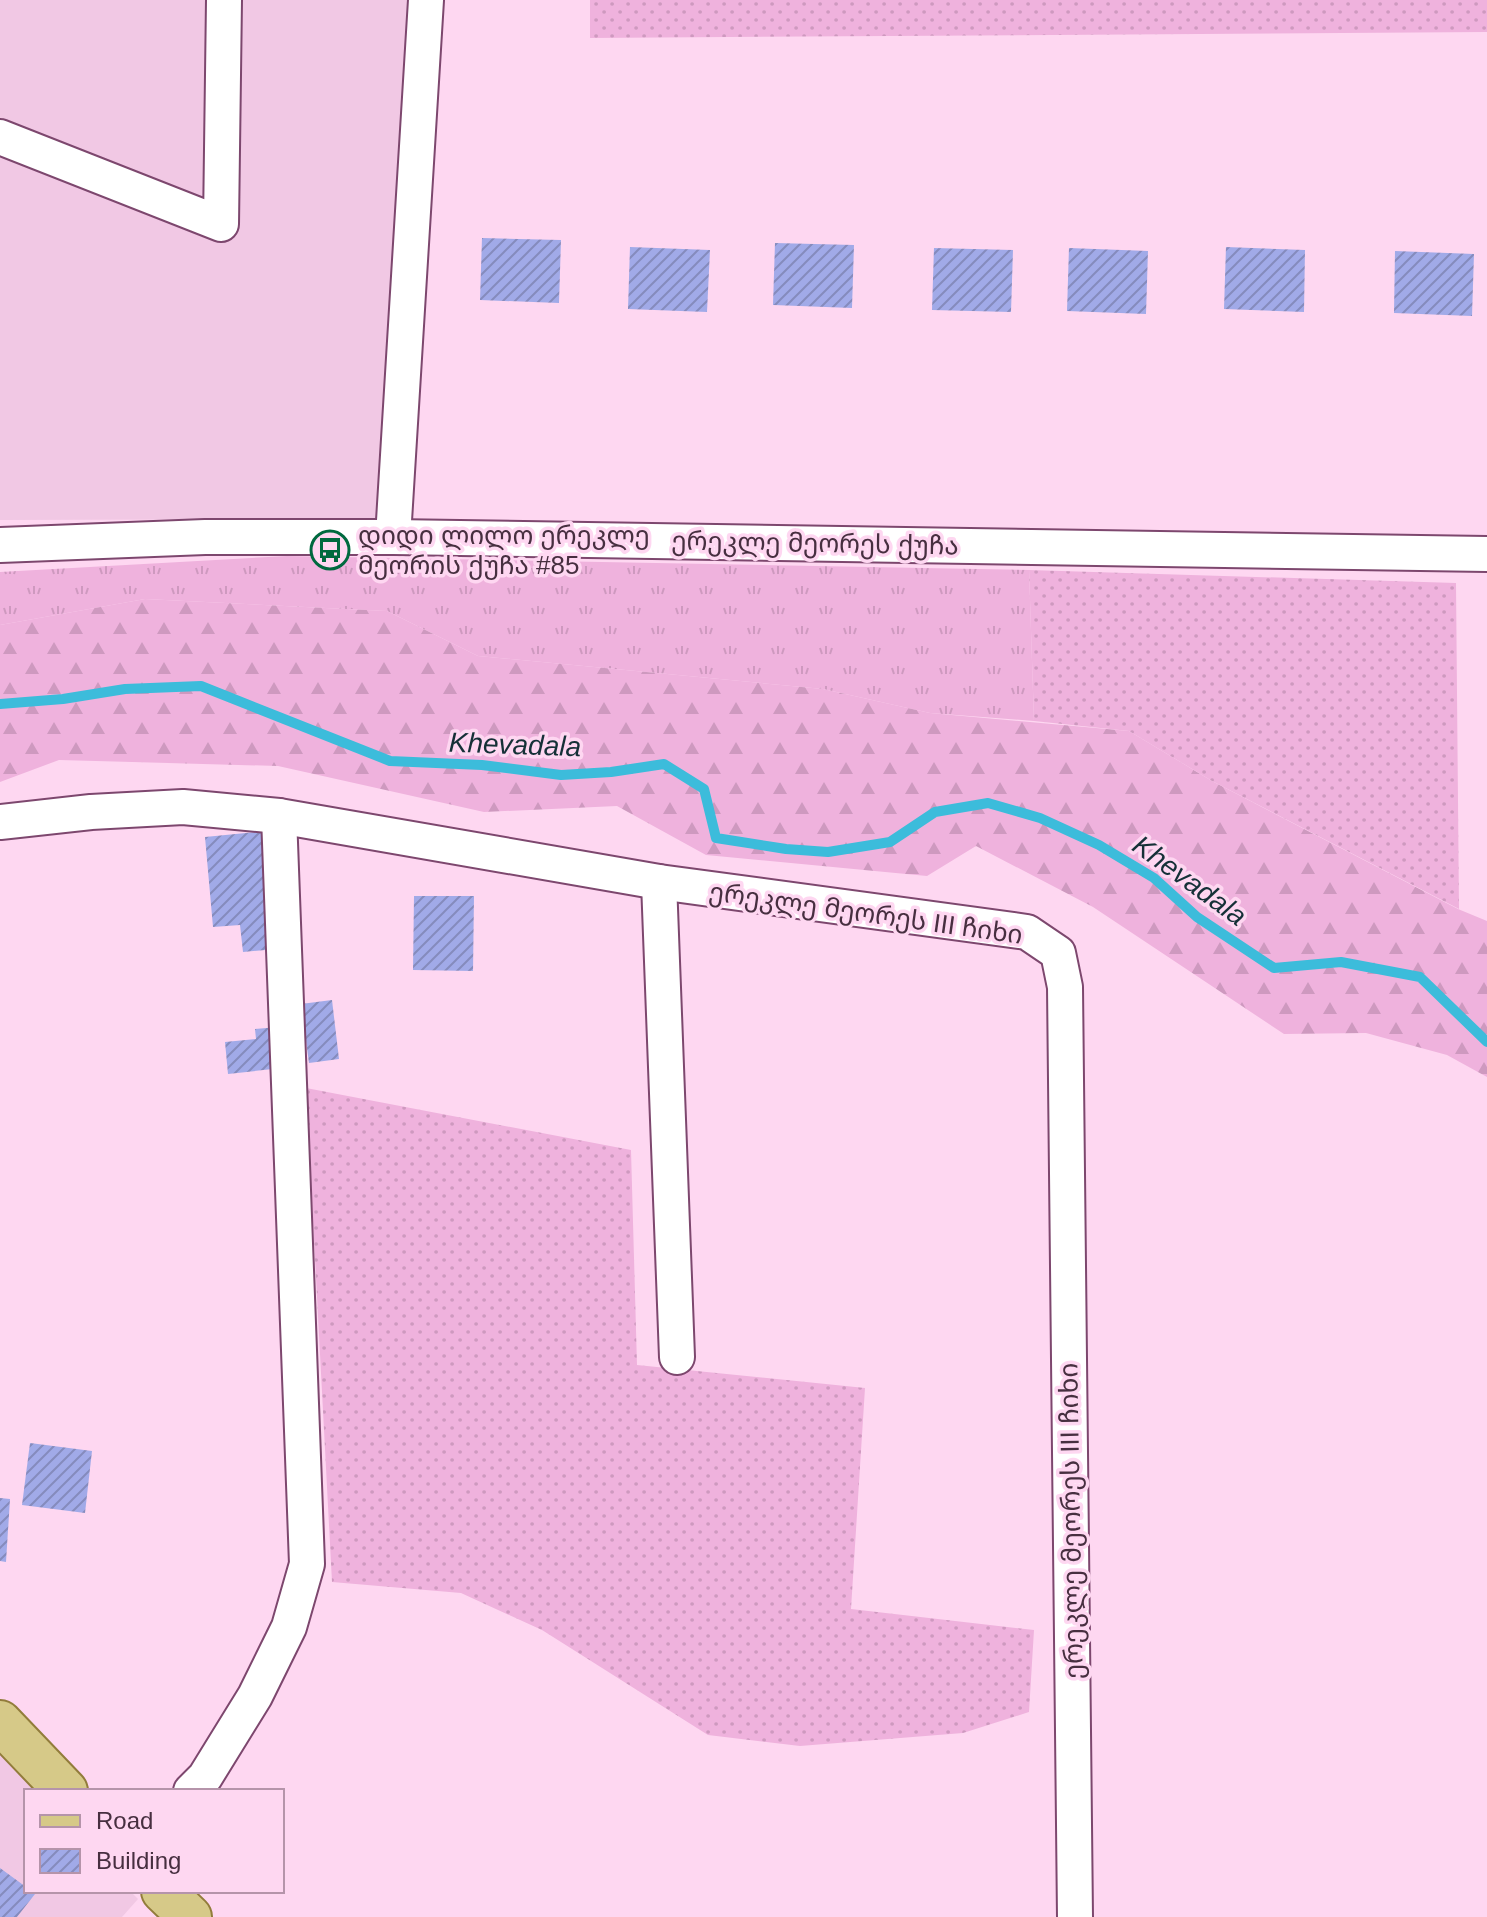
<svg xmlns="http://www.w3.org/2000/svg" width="1487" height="1917" font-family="Arial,'Noto Sans Georgian',sans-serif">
<defs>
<pattern id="grass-tufts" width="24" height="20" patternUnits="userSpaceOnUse" patternTransform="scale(2)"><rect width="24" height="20" fill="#efb2dd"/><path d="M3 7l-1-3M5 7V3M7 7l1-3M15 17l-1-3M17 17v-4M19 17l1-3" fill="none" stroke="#ce99bf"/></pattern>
<pattern id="forest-firs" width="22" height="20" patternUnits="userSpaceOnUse" patternTransform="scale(2)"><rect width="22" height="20" fill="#efb2dd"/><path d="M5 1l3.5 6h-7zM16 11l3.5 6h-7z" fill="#ce99bf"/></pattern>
<pattern id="garden-dots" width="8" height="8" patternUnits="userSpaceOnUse" patternTransform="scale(2)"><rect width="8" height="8" fill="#efb2dd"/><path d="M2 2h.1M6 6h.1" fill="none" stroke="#ce99bf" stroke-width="1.8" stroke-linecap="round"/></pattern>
<pattern id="building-hatch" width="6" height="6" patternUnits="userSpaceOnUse" patternTransform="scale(2)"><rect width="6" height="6" fill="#a1aae8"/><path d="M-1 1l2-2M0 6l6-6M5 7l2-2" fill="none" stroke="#858bbd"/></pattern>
</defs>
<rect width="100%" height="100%" fill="#fed7f1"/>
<!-- built -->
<g fill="#f1c8e4">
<polygon points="0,0 410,0 379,519 0,520"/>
<polygon points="0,1749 39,1791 26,1791 26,1891 130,1891 138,1899 122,1917 0,1917"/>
</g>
<!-- grass -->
<polygon fill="url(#grass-tufts)" points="287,556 1029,570 1034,721 930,713 823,689 478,656 387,611 145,599 0,625 0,572"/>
<!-- forest -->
<polygon fill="url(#forest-firs)" points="145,599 387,611 478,656 823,689 930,713 1129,731 1212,781 1458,909 1487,921 1487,1077 1447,1055 1366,1033 1284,1034 1093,907 976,846 927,876 706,855 617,806 484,812 278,766 59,760 0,782 0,625"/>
<!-- garden -->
<g fill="url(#garden-dots)">
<polygon points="590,0 1487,0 1487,32 590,38"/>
<polygon points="1029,570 1456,583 1459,909 1212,781 1129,731 1034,721"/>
<polygon points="306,1088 631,1150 637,1365 865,1388 851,1609 1034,1630 1029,1712 963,1733 800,1746 708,1735 542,1630 461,1593 332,1582"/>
</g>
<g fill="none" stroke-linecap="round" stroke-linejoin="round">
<!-- stream -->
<polyline stroke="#3cbcdb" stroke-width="10" points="0,704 63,699 125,689 201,686 390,761 482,765 561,775 611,772 664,764 704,789 716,838 786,849 828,852 890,842 935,812 988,803 1040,818 1099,845 1154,878 1197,917 1274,968 1341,962 1420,977 1487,1042"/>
</g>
<!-- building -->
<g fill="url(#building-hatch)">
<polygon points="482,238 561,240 559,303 480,300"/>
<polygon points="775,243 854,245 852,308 773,305"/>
<polygon points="630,247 710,250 707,312 628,309"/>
<polygon points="1226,247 1305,250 1304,312 1224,309"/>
<polygon points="934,248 1013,250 1011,312 932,310"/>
<polygon points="1069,248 1148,251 1146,314 1067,311"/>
<polygon points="1395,251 1474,254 1472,316 1394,313"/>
<polygon points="266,831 277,949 243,952 240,925 213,927 205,837"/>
<polygon points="414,896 474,896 473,971 413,970"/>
<polygon points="332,1000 339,1059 309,1063 301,1004"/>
<polygon points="278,1027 282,1068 228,1074 225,1042 256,1039 255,1029"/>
<polygon points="30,1443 92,1451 85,1513 22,1505"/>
<polygon points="0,1498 10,1499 6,1562 0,1561"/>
<polygon points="0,1868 26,1887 26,1891 35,1894 17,1917 0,1917"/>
</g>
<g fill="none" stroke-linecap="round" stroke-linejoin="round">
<!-- minor casing -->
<g stroke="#7d476e" stroke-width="38">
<g id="minor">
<polyline points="0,137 221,224 224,0"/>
<polyline points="393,537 426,0"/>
<polyline points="0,545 205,537 393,537 1487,554"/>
<polyline points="0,822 91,812 183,807 279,816 659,882 1027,932 1058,953 1065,987 1075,1917"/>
<polyline points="659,882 677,1357"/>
<polyline points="191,1791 205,1777 255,1696 289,1627 307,1564 279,816"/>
</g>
</g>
<!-- major casing -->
<g stroke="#927c3b" stroke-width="46">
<g id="major">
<polyline points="0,1722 66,1791"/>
<polyline points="163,1891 190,1917"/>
</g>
</g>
<!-- minor -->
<use href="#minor" stroke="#fff" stroke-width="34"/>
<!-- major -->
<use href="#major" stroke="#d6c988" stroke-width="42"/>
</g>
<!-- icons -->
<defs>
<g id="bus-ring" transform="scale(2)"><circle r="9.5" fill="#fed7f1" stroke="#00693f" stroke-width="1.5"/><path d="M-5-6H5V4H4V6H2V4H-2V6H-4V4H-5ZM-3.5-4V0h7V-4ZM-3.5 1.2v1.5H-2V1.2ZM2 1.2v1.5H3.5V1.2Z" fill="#00693f"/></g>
</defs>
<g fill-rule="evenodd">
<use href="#bus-ring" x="330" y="550"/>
</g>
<g text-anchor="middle" stroke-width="7" stroke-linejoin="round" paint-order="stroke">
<!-- poi labels -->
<g font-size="26" fill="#472f40" stroke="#fed7f1" text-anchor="start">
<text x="358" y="544">დიდი ლილო ერეკლე<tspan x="358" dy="30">მეორის ქუჩა #85</tspan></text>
</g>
<!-- street labels -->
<g font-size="26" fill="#472f40" stroke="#fed7f1">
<text transform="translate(815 543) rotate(1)" y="9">ერეკლე მეორეს ქუჩა</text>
<text transform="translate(866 913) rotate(8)" y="9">ერეკლე მეორეს III ჩიხი</text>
<text transform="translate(1071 1521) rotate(-91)" y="9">ერეკლე მეორეს III ჩიხი</text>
</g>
<!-- water labels -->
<g font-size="28" font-style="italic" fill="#153037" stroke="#fed7f1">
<text transform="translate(515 744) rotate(2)" y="10">Khevadala</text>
<text transform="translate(1190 880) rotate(36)" y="10">Khevadala</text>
</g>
</g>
<!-- legend -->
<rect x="24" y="1789" width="260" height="104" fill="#fed7f1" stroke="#b594aa" stroke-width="2"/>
<rect x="40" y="1815" width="40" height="12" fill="#d6c988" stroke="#b594aa" stroke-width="2"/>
<text x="96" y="1829" font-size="24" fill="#472f40">Road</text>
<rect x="40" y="1849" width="40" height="24" fill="url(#building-hatch)" stroke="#b594aa" stroke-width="2"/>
<text x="96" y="1869" font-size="24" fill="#472f40">Building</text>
</svg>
